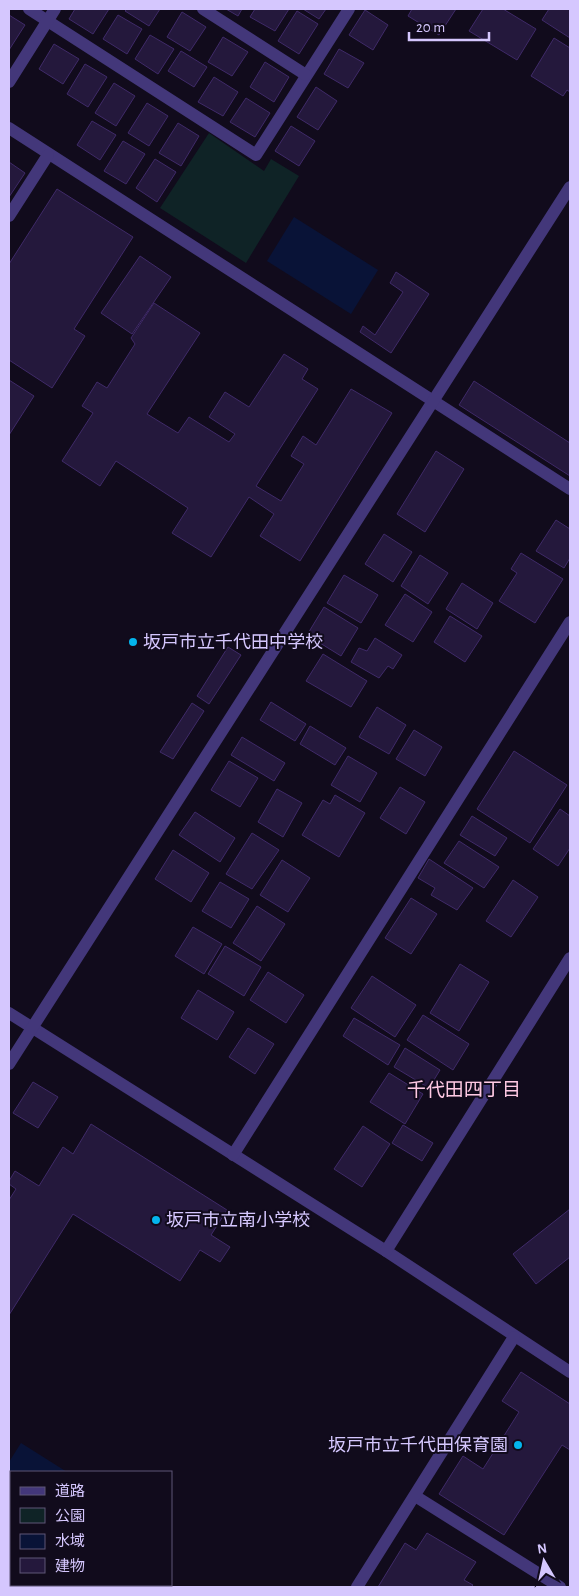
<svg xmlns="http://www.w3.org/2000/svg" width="579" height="1596" font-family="'Alegreya Sans','Noto Sans JP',sans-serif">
<rect width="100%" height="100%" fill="#110b1c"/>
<!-- green -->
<polygon fill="#0f2326" points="209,133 264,171 271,159 299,176 246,263 160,208"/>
<!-- water -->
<g fill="#091337">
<polygon points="294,217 378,270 351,314 267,261"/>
<polygon points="21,1443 67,1472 11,1472 11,1585 24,1585 23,1587 9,1587 9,1462"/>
</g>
<!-- building -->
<g fill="#24183c" stroke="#3f2a68">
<polygon points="75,9 109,9 93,34 69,19"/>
<polygon points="127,9 160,9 149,26 125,11"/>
<polygon points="226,9 242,9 238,16"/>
<polygon points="255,9 289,9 275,31 250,17"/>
<polygon points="303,9 326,9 319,19"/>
<polygon points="412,9 456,9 439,35 408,16"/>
<polygon points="483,9 503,9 536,29 517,60 469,31"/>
<polygon points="549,9 570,9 570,38 542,20"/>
<polygon points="365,10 388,25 373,50 349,35"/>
<polygon points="297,11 318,24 299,54 278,41"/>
<polygon points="182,12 206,27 190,51 167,37"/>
<polygon points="9,15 25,25 9,50"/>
<polygon points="118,15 142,29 127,54 103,39"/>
<polygon points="150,35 174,49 158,74 135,59"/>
<polygon points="223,37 248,52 232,76 208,62"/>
<polygon points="554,38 570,48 570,92 567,90 563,96 531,76"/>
<polygon points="54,44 79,59 63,84 39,69"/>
<polygon points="339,49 364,63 348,88 324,74"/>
<polygon points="181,51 207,67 194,87 168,71"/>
<polygon points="265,62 289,77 274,102 250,87"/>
<polygon points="85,64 107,77 88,107 67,94"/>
<polygon points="214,77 238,92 223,116 198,102"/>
<polygon points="114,83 135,96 116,126 95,113"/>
<polygon points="316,87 337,101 318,130 297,117"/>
<polygon points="246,98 270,113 255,137 230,122"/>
<polygon points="147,103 168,116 149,146 128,133"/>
<polygon points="92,121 116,135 100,160 77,145"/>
<polygon points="178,123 199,136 181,166 159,153"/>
<polygon points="291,126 315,141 299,166 275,151"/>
<polygon points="123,141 145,154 126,184 104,171"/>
<polygon points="155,159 176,172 157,202 136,188"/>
<polygon points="9,162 25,173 9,197"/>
<polygon points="57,189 133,237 74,329 85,336 52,388 9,360 9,264"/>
<polygon points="140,256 171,277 132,334 101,313"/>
<polygon points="396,272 429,294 391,353 360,332 363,326 375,335 403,292 390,283"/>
<polygon points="154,303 200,333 147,414 178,433 189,417 229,442 235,434 209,417 225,392 249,407 284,354 308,369 302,379 318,389 256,486 281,501 304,464 291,456 303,436 316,445 351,389 392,413 300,561 260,536 274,514 249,497 211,557 172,533 188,508 116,461 100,486 62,461 93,413 82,406 97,382 107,388 135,344 131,338"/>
<polygon points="9,380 34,396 9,435"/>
<polygon points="474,381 570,443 570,476 459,405"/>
<polygon points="436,451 464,469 425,532 397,514"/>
<polygon points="556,520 570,529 570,558 564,568 536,551"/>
<polygon points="384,534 412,552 393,582 365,564"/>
<polygon points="521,553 563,579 535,623 499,601 517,573 511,569"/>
<polygon points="420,555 448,573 428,604 401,586"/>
<polygon points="344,575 378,595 361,623 327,603"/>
<polygon points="462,583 493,603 477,629 446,609"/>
<polygon points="405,594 432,612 413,642 385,625"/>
<polygon points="324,607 358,628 341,656 307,635"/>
<polygon points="450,616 482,636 465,662 434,642"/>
<polygon points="375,638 402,655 393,669 388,666 379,678 351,662 359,648 367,651"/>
<polygon points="228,647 241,655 209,704 197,696"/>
<polygon points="323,654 367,681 351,707 306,681"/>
<polygon points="271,702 306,724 295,741 260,720"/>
<polygon points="192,703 204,711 173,759 160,752"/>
<polygon points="377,707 406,725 389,754 359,737"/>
<polygon points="310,726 346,748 335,765 300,744"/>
<polygon points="414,730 442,747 425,776 396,759"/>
<polygon points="242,737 285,763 274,781 231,755"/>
<polygon points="514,751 567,785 530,843 477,809"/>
<polygon points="348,756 377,773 360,802 331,785"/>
<polygon points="229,761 258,778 240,807 211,790"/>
<polygon points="400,787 425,802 406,834 380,818"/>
<polygon points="277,789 302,803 283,837 258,822"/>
<polygon points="335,795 365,813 339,857 302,835 323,800 330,804"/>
<polygon points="560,809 570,816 570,848 558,866 533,849"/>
<polygon points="195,812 235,838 220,862 179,835"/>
<polygon points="472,816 507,838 495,856 460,835"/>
<polygon points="252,833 279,850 252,889 226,874"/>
<polygon points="459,841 499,867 484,888 444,863"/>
<polygon points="173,850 209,873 191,902 155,879"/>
<polygon points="429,859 473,888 457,910 431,895 435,888 418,878"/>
<polygon points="282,860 310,878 288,912 260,895"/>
<polygon points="513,880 538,897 511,937 486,921"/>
<polygon points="220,882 249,899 231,928 202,911"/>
<polygon points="411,898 437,914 411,954 385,938"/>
<polygon points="257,906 285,924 261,961 233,943"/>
<polygon points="193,927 222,944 204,974 175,956"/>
<polygon points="225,946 261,967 244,996 208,974"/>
<polygon points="460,964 489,982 459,1031 430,1013"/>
<polygon points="268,972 304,995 286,1023 250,1000"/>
<polygon points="372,976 416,1005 395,1037 351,1008"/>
<polygon points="198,990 234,1012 217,1040 181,1018"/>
<polygon points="423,1015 469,1044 453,1070 407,1040"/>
<polygon points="354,1018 400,1045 388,1065 343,1036"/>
<polygon points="248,1028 274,1044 255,1074 229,1057"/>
<polygon points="405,1048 440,1070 429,1088 394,1067"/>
<polygon points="389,1073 423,1094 405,1124 370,1102"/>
<polygon points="33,1082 58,1097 38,1128 13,1113"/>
<polygon points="91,1124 227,1210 211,1235 230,1247 220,1262 200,1250 180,1281 73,1214 9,1315 9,1200 16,1189 9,1184 9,1181 15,1171 39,1186 63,1147 73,1154"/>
<polygon points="403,1125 433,1143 422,1161 392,1143"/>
<polygon points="363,1126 390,1144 362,1187 334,1169"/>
<polygon points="570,1209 570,1257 536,1284 513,1254"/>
<polygon points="521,1372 570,1404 570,1450 562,1445 504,1535 439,1494 463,1456 483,1469 519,1412 502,1401"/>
<polygon points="427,1533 476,1562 464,1580 473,1585 471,1587 378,1587 405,1543 416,1550"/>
</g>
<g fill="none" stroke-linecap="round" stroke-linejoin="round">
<!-- minor -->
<g stroke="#43377a" stroke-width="12">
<polyline points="29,9 256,155 349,9"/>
<polyline points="203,9 306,75"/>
<polyline points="9,82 55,9"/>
<polyline points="9,128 570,489"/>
<polyline points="9,216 48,155"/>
<polyline points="9,1013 386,1251 570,1372"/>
<polyline points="233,1155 570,622"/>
<polyline points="386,1251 570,958"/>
<polyline points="415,1496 560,1587"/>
<polyline points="357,1587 514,1337"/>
</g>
<!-- tertiary -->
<polyline stroke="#43377a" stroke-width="12" points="9,1064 570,187"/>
</g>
<!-- markers -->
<g fill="#04b5ed" stroke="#110b1c" stroke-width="2">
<circle cx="133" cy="642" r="5"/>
<circle cx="156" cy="1220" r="5"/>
<circle cx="518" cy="1445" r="5"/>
</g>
<g text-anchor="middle" stroke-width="4" stroke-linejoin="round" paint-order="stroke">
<!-- poi labels -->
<g font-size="18" fill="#d5c7fe" stroke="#110b1c" text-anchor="start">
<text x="143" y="648">坂戸市立千代田中学校</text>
<text x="166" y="1226">坂戸市立南小学校</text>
<text x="508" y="1451" text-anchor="end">坂戸市立千代田保育園</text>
</g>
<!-- neighbourhood labels -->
<g font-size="19" fill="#fec9e3" stroke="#110b1c">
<text x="464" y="1096">千代田四丁目</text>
</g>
</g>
<!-- border -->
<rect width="579" height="1596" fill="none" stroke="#d5c7fe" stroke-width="20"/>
<!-- legend -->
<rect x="10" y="1471" width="162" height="115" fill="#110b1c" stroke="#5f5676"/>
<rect x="20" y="1487" width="25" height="8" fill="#43377a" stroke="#5f5676"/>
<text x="55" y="1496" font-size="15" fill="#d5c7fe">道路</text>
<rect x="20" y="1508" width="25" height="15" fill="#0f2326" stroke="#5f5676"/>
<text x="55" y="1521" font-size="15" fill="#d5c7fe">公園</text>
<rect x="20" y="1534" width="25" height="15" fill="#091337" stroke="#5f5676"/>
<text x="55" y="1546" font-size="15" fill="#d5c7fe">水域</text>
<rect x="20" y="1558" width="25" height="15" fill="#24183c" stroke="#5f5676"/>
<text x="55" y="1571" font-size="15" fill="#d5c7fe">建物</text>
<!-- north arrow -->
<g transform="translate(544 1561) rotate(351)" stroke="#110b1c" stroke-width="4" paint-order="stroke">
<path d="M0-4L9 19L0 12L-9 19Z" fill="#d5c7fe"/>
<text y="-8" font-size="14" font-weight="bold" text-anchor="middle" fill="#d5c7fe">N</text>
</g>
<!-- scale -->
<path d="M409 32v8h80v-8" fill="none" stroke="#d5c7fe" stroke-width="2.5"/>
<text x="416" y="32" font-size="15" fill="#d5c7fe" stroke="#110b1c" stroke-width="4" paint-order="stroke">20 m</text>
</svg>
